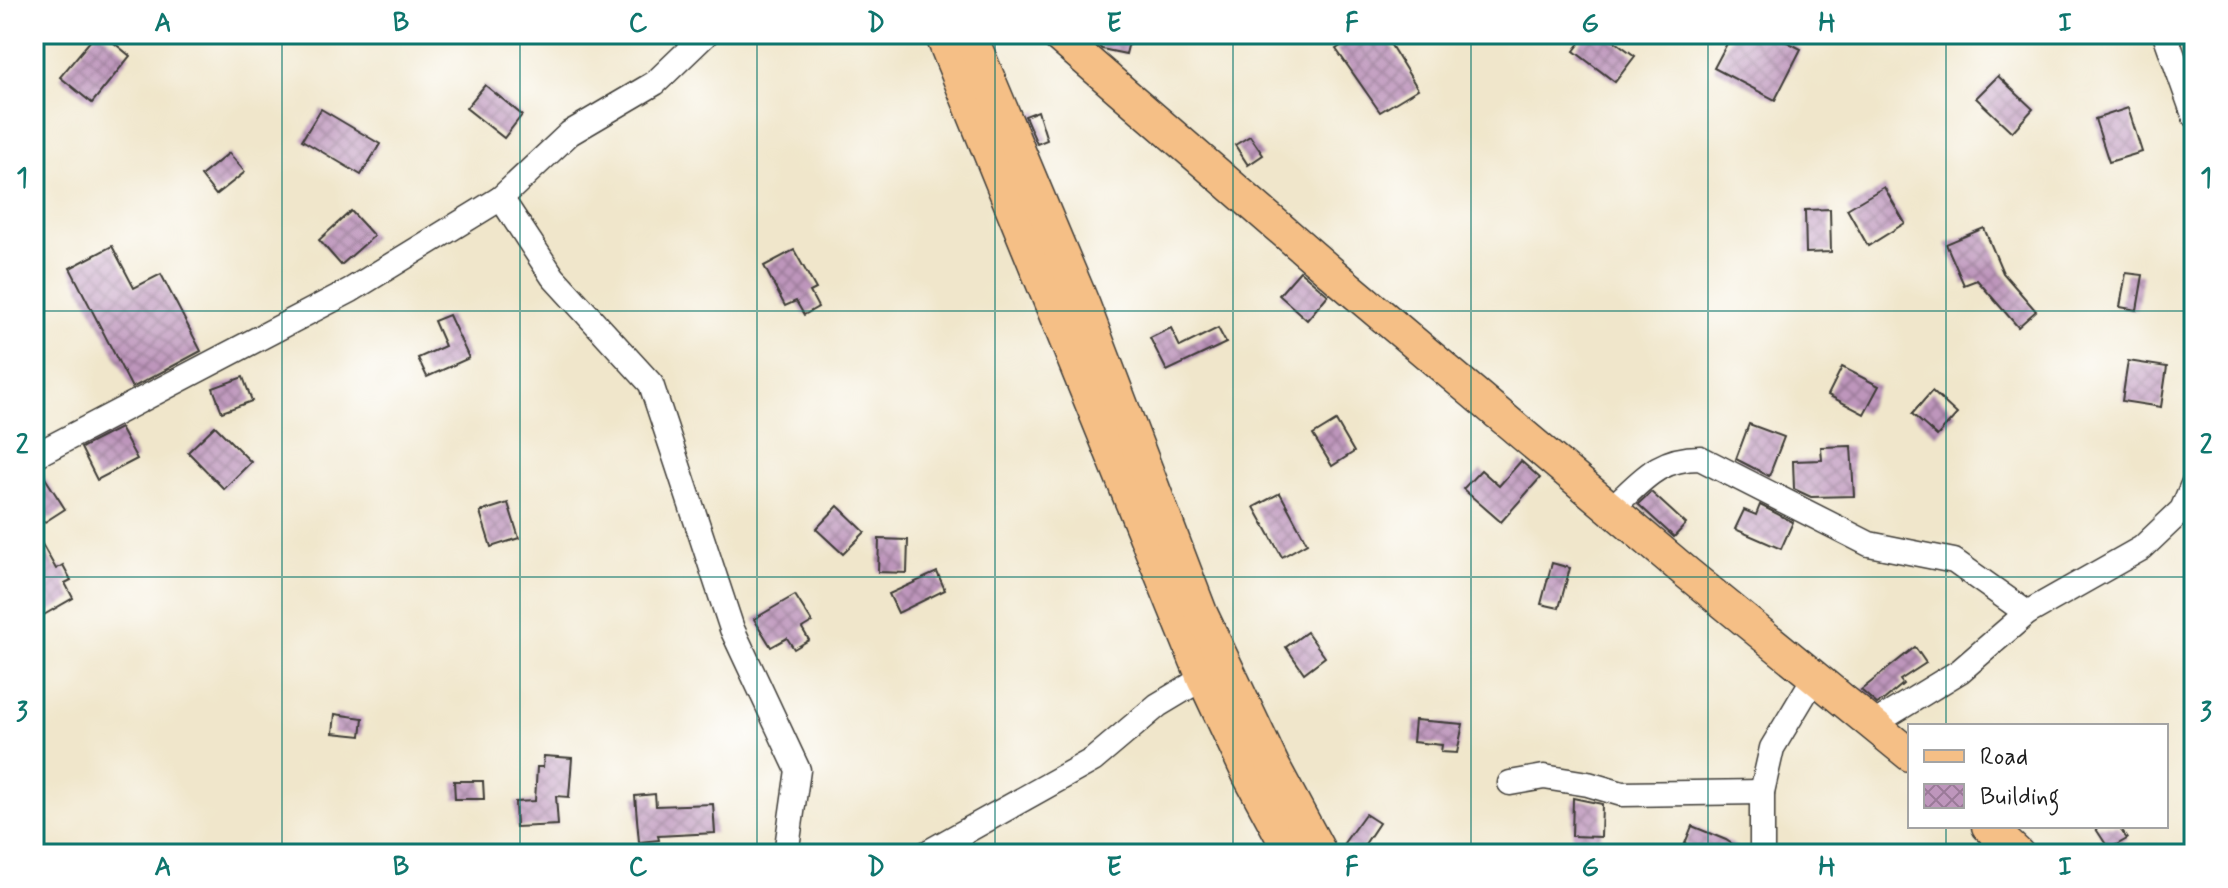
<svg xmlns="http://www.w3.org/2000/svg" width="2228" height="888" font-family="Mynerve,sans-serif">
<defs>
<pattern id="building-cross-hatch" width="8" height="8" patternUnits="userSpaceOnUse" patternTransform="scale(2)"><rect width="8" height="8" fill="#be96bc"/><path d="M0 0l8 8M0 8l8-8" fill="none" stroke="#9a7a98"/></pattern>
</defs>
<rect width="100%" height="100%" fill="#fff"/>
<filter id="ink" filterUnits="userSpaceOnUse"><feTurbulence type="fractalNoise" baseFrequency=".0125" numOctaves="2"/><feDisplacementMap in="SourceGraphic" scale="16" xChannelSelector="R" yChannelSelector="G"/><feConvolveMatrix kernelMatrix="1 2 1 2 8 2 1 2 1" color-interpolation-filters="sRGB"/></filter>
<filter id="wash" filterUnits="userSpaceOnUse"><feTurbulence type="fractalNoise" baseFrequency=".006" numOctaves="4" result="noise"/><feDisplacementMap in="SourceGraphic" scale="32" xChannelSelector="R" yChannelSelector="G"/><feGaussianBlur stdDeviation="1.8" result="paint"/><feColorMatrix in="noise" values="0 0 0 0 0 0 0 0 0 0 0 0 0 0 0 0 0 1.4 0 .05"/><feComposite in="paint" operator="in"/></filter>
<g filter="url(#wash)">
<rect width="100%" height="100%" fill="#f0e6cb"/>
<g id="blocks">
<!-- building -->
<g fill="url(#building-cross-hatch)">
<polygon points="96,34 103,34 130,56 92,103 60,77"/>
<polygon points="1085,34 1131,34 1126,54 1102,49"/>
<polygon points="1360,34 1384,34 1418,89 1380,112 1336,49"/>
<polygon points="1587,34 1605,34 1635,56 1615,82 1574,51"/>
<polygon points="1732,34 1772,34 1801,49 1775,100 1714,68"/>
<polygon points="1998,76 2033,109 2012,132 1976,98"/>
<polygon points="485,85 522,115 504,138 466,108"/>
<polygon points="2128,108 2142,152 2109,162 2095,119"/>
<polygon points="321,109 380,144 361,175 302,140"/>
<polygon points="1038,111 1047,140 1037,144 1025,116"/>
<polygon points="1250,136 1263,155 1248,165 1235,145"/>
<polygon points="229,153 245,172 216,195 201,176"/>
<polygon points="1884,187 1905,223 1868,246 1847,209"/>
<polygon points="1830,209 1831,252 1806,253 1805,210"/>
<polygon points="351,211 374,236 341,265 319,240"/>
<polygon points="1984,228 2003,273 2036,311 2018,327 1977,280 1964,285 1946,244"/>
<polygon points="112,246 134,288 161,274 201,351 132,388 70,268"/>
<polygon points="794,250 816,289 810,292 818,307 804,315 796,301 785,306 764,266"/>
<polygon points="1300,271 1328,295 1307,320 1279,295"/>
<polygon points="2126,273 2143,275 2137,310 2120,307"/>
<polygon points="449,315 469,358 427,377 418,358 445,346 434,321"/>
<polygon points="1171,328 1180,347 1218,328 1226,343 1167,371 1150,338"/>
<polygon points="2128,361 2167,367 2161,407 2122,401"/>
<polygon points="1842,367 1879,386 1864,414 1828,395"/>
<polygon points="243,377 252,401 222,412 213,388"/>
<polygon points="1932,391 1957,414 1937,436 1912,414"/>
<polygon points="1336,421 1354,452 1332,466 1313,435"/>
<polygon points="1749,424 1784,437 1769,476 1736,459"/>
<polygon points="215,426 251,462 224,489 188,452"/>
<polygon points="120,428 137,459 97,480 81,448"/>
<polygon points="1851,446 1854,496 1811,497 1794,489 1793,461 1822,460 1821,447"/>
<polygon points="1521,461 1540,478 1501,522 1463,489 1481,470 1499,486"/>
<polygon points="40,470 65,509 34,529 34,471"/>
<polygon points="1651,492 1686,524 1674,537 1638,504"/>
<polygon points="1280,493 1307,543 1282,557 1254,507"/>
<polygon points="508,503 519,538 491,547 480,512"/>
<polygon points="1760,505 1793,522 1781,549 1735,529 1744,510 1756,515"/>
<polygon points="838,506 865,532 843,554 816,529"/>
<polygon points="34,530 56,569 63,565 71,580 65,583 73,598 42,616 34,602"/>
<polygon points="879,539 908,540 907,573 878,572"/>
<polygon points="1552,563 1570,568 1559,608 1541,604"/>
<polygon points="937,572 945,590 898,613 889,594"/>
<polygon points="795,595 812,622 802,628 809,640 794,649 787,638 771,647 754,619"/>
<polygon points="1307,632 1325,657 1304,673 1286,647"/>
<polygon points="1915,647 1926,663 1900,680 1903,684 1885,699 1877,704 1861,690"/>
<polygon points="335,714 363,718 361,736 333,733"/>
<polygon points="1415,720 1463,724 1457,753 1441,752 1442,745 1413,742"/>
<polygon points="544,756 572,758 569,797 556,796 558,825 516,827 515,802 535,801 537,767 543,767"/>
<polygon points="454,781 483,781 484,799 455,799"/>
<polygon points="655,794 656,806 713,804 715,833 658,836 659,840 639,842 635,796"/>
<polygon points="1573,798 1602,804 1601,837 1572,836"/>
<polygon points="1365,814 1379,823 1359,853 1344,843"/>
<polygon points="1692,826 1726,840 1747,854 1691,854 1682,851"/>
<polygon points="2094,826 2118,826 2127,839 2109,849"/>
</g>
</g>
</g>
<g filter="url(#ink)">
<use href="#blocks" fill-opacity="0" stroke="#3c3a36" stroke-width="2"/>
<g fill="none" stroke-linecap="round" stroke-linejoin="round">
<!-- minor casing -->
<g stroke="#3c3a36" stroke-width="27">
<g id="minor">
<polyline points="2165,34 2194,115"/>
<polyline points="501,198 553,277 651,384 732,629 798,770 786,854"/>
<polyline points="34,456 351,290 501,198 570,133 655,83 706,34"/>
<path d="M1612,508C1642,481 1657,458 1700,458L1869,544L1954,561L2027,613"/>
<polyline points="1875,723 1960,671 2027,613 2142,548 2182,510 2194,482"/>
<polyline points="1510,783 1544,777 1588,784 1622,794 1762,792"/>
<polyline points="925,854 1093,760 1158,705 1203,678"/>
<polyline points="1762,854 1762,792 1772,748 1814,678"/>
</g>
</g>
<!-- major casing -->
<g stroke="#3c3a36" stroke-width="35">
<g id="major">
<polyline points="941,34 1203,678 1249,776 1291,854"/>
<polyline points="970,34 1084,306 1201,613 1273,765 1321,854"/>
<polyline points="1056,34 1341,281 1687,573 1910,755"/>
<polyline points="1988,826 2018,854"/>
</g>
</g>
<!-- minor -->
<use href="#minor" stroke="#fff" stroke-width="24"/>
<!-- major -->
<use href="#major" stroke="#f5bf86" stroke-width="32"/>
</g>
</g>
<!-- grid -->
<path fill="none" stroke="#0f766e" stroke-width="2" stroke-opacity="0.55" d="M282,34V854M520,34V854M757,34V854M995,34V854M1233,34V854M1471,34V854M1708,34V854M1946,34V726M34,311H2194M34,577H2194M1946,826V854"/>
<!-- margin -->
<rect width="2228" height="888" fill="none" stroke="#fff" stroke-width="88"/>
<!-- legend -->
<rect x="1908" y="724" width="260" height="104" fill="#ffffff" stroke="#a4a4a4" stroke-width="2"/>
<rect x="1924" y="750" width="40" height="12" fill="#f5bf86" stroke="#a4a4a4" stroke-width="2"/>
<text x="1980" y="764" font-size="24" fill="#1c1c1c">Road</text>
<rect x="1924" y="784" width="40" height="24" fill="url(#building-cross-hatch)" stroke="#a4a4a4" stroke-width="2"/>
<text x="1980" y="804" font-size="24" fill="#1c1c1c">Building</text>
<rect x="44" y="44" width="2140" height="800" fill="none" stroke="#0f766e" stroke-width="3"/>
<g font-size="26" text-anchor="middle" font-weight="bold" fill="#0f766e">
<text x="163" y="31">A</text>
<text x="401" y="31">B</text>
<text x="638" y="31">C</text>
<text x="876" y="31">D</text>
<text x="1114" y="31">E</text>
<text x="1352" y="31">F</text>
<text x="1590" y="31">G</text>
<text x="1827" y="31">H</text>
<text x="2065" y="31">I</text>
<text x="22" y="186">1</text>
<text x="2206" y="186">1</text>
<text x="22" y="453">2</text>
<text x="2206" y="453">2</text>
<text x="22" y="720">3</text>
<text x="2206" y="720">3</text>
<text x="163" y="875">A</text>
<text x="401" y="875">B</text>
<text x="638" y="875">C</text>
<text x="876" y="875">D</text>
<text x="1114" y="875">E</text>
<text x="1352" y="875">F</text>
<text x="1590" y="875">G</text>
<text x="1827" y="875">H</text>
<text x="2065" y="875">I</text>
</g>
</svg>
